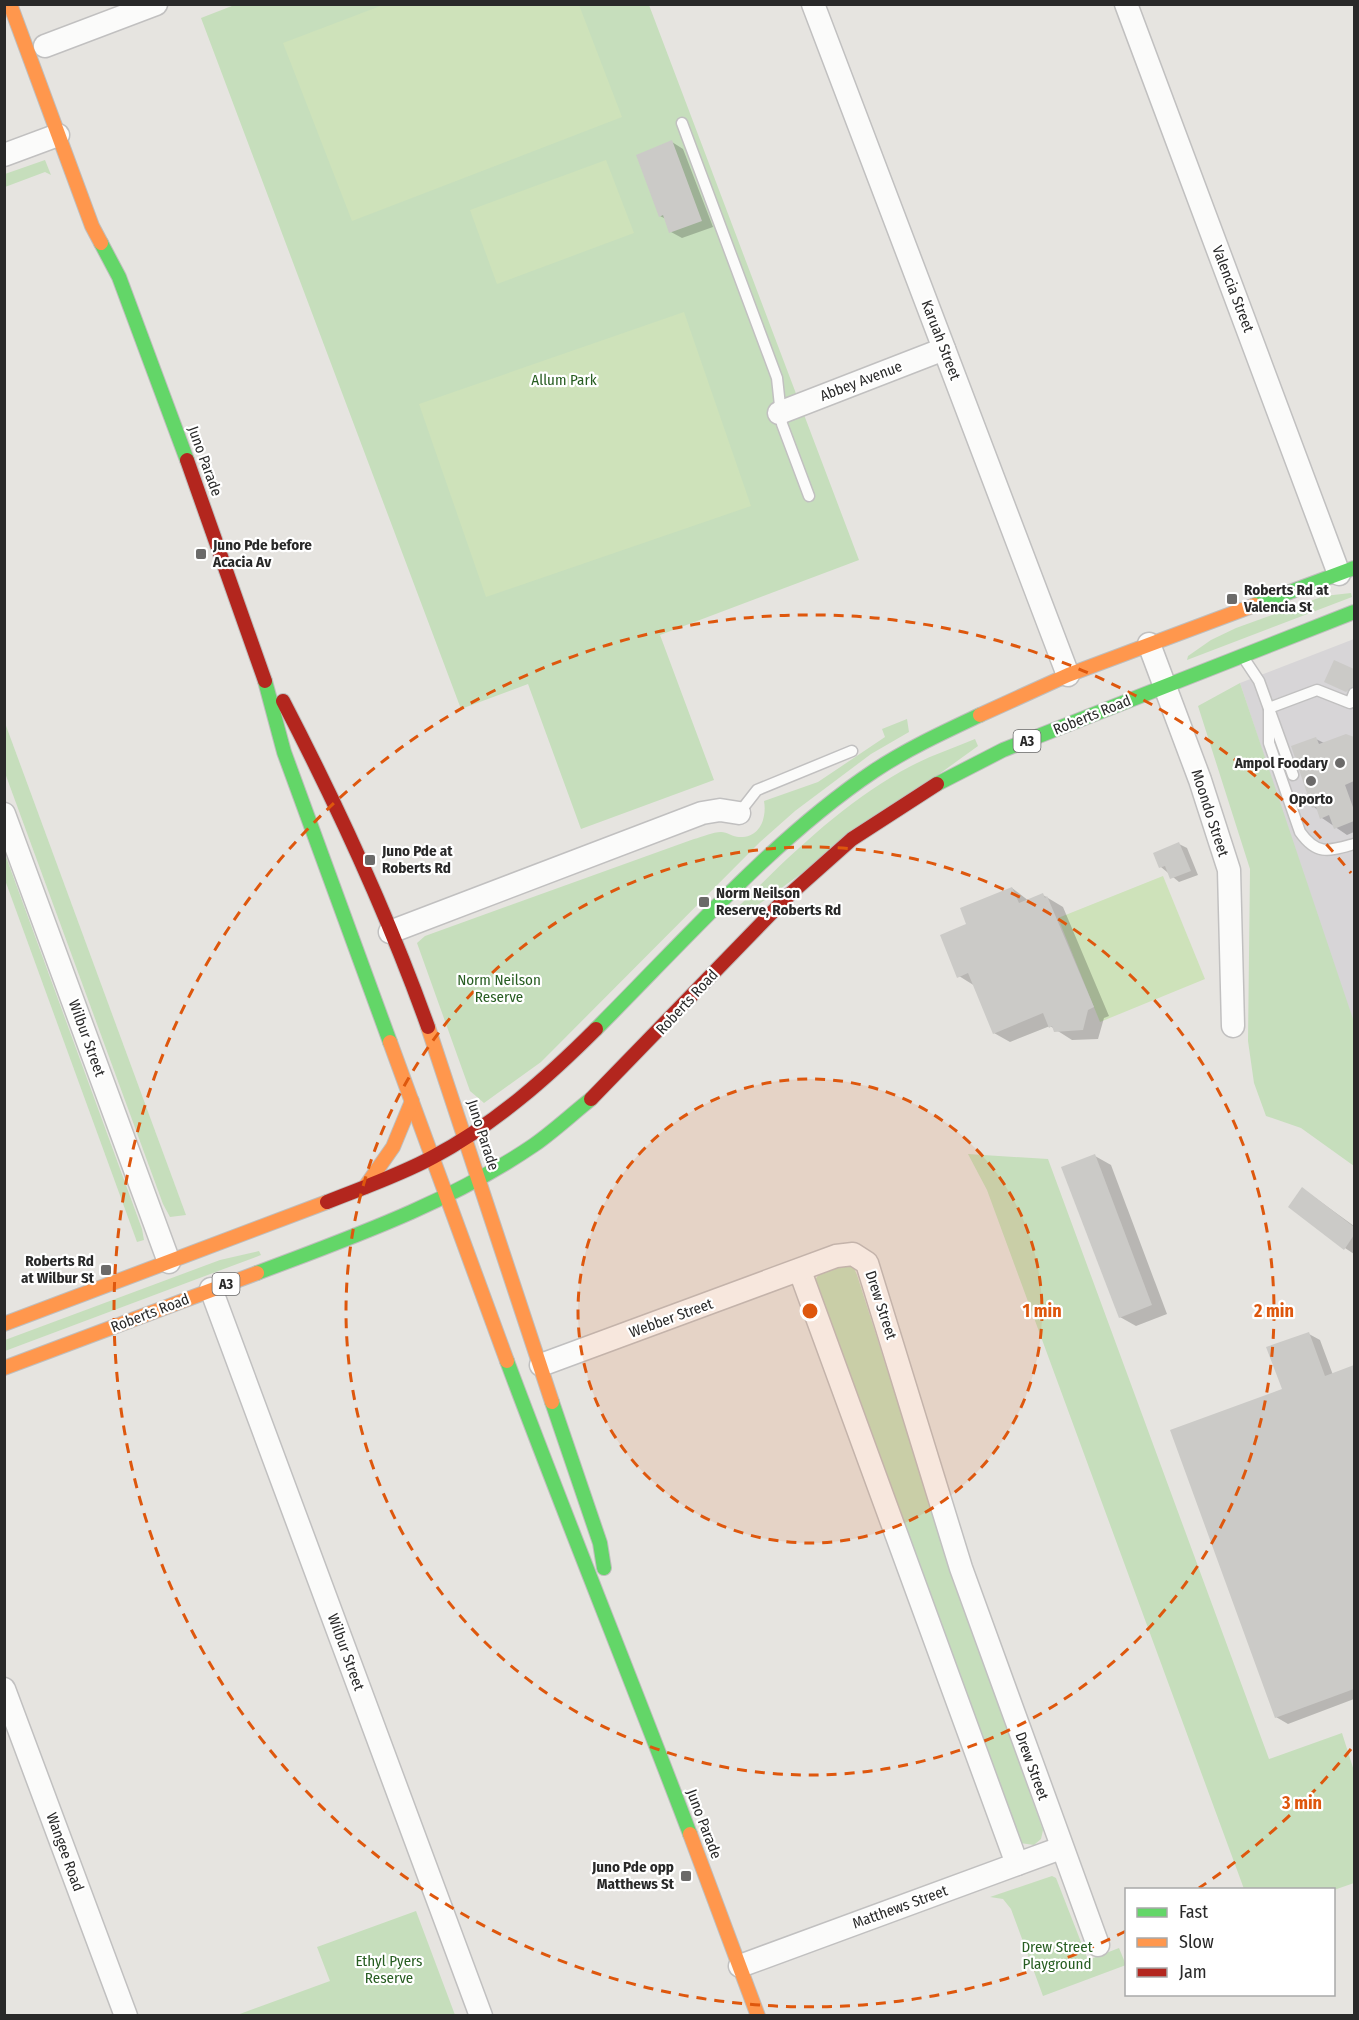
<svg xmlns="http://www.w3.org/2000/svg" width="1359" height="2020" font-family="'Fira Sans Condensed',sans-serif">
<rect width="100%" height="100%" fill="#e6e4e0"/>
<!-- industrial -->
<polygon fill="#d7d5d7" points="1354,639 1354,1029 1240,683"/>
<!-- green -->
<g fill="#c6debc">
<polygon points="237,4 649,5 859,560 660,635 714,780 581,829 528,684 461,709 201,18"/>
<polygon points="45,160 51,175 45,172 5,187 5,174"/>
<polygon points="1351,593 1352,597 1187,660 1188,656 1211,640 1236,628 1324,596"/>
<polygon points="1240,683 1354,1022 1354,1166 1301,1128 1266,1116 1254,1083 1248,1041 1250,869 1198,706"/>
<path d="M907,719L909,732L871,754L795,811L760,842L541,1062L484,1103L470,1091L417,943L425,936L694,839C702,837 713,832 721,832C727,832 733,837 739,837C760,838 767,818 764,801L818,782L885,737L882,729Z"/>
<polygon points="5,723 186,1215 170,1217 163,1204 5,773"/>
<path d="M975,739L978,746L744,915L737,908C789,856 846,800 911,766C932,755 954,748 975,739Z"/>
<polygon points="5,854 142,1229 144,1240 137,1242 5,880"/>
<polygon points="968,1154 1048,1159 1269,1759 1342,1733 1354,1771 1354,1883 1334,1890 1244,1889 987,1190"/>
<polygon points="259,1251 261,1255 5,1351 5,1340 220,1260"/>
<polygon points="849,1265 854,1268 857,1275 954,1579 1043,1830 1041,1839 1034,1845 1020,1843 814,1282 820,1272"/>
<polygon points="1052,1876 1056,1878 1088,1960 1119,1948 1126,1965 1043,1996 1011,1909 1003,1899 990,1897"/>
<polygon points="416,1911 455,2015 237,2015 330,1981 317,1947"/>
</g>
<!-- pitch -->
<g fill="#cee2ba">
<polygon points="383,5 579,5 622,117 352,221 283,43"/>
<polygon points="606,160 634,233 497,284 470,210"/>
<polygon points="684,312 751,506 486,597 419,404"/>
<polygon points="1163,876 1205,979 1100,1022 1058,918"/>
</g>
<!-- shadow -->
<g fill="#0003">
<polygon points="672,142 683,149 713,227 682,238 671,232 666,219 660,216"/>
<polygon points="1346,736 1354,739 1354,832 1347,835 1322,818 1319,811 1314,807 1316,739 1324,743"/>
<polygon points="1179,844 1187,848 1198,875 1179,882 1161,867"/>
<polygon points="1012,888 1029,901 1043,895 1063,907 1109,1016 1104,1018 1098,1039 1072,1040 1050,1026 1010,1042 994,1033 975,986 959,976 968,925"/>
<polygon points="1095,1156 1111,1165 1167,1314 1136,1326 1120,1317"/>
<polygon points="1303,1189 1354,1226 1354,1254 1345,1248"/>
<polygon points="1309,1334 1320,1340 1333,1375 1354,1367 1354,1699 1288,1724 1276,1717 1284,1390"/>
</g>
<!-- building -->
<g fill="#cbcac7">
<polygon points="672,140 702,221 669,233 663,215 659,217 636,155"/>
<polygon points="1334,660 1354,669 1354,686 1346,692 1324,682"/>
<polygon points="1346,734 1354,737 1354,781 1345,785 1354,810 1354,821 1334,829 1329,815 1320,819 1316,807 1312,808 1291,746 1316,737 1319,744"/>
<polygon points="1179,842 1191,871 1170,879 1165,866 1159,868 1153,853"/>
<polygon points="1012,887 1019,903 1043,893 1045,898 1047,896 1094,1007 1088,1010 1083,1030 1054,1032 1052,1026 1049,1028 1043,1013 993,1034 968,973 957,978 940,935 966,924 960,908"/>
<polygon points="1095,1154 1152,1305 1119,1318 1061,1167"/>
<polygon points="1302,1187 1354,1227 1354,1235 1344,1250 1288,1207"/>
<polygon points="1309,1332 1325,1376 1354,1365 1354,1689 1275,1718 1170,1430 1282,1389 1266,1347"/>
</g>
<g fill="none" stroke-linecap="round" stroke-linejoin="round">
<!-- lane casing -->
<g stroke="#c1c0c0" stroke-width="13">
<g id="lane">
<polyline points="682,123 777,378 782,424 809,496"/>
<polyline points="1245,660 1259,681 1293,775"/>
<path d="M1354,693L1350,703L1317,690L1269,708V743L1300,832C1317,856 1329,851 1354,844"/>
<polyline points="739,813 757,790 852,751"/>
</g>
</g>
<!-- street casing -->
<g stroke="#c1c0c0" stroke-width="25">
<g id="street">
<polyline points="813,4 1068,675"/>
<polyline points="1126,4 1339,574"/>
<polyline points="45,46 156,4"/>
<polyline points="4,155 58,135"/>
<polyline points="779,413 944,349"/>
<polyline points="1149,644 1200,780 1229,870 1233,1026"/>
<polyline points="4,814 169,1262"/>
<polyline points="390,932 702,813 720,810 739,813"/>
<polyline points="800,1271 1017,1864"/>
<polyline points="211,1289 481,2016"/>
<polyline points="541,1365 836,1256 853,1254 867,1263 961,1568 1098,1945"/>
<polyline points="4,1689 126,2016"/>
<polyline points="740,1966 1061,1848"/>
</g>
</g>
<!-- fast casing -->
<g stroke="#bfbebd" stroke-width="16">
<g id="fast">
<polyline points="101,243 119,277 187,460"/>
<polyline points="1255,605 1354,568"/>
<polyline points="265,681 284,752 390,1042"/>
<polyline points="937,784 1003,750 1354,612"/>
<path d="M596,1029C682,943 774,838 874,771C907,749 944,732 980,715"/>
<path d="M257,1273C352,1237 449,1203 534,1145C554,1131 572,1114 591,1099"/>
<path d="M507,1361C566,1519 630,1676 690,1834"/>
<polyline points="552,1402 600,1543 604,1568"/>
</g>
</g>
<!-- slow casing -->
<g stroke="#bfbebd" stroke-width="16">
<g id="slow">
<polyline points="10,4 92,226 101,243"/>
<polyline points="980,715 1068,675 1255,605"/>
<polyline points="428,1027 552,1402"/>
<polyline points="390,1042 507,1361"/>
<polyline points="365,1187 393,1147 412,1101"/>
<polyline points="4,1324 327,1202"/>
<polyline points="4,1368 257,1273"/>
<polyline points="690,1834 758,2016"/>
</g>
</g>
<!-- jam casing -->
<g stroke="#bfbebd" stroke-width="16">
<g id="jam">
<polyline points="187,460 265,681"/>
<path d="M283,701C338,807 388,915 428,1027"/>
<polyline points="591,1099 789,895 852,839 937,784"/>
<path d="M327,1202C362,1188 400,1175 433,1157C495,1124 548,1077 596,1029"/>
</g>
</g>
<!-- lane -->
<use href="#lane" stroke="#fbfbfa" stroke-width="10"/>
<!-- street -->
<use href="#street" stroke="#fbfbfa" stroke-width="22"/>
<!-- fast -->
<use href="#fast" stroke="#63d668" stroke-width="14"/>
<!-- slow -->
<use href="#slow" stroke="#ff974d" stroke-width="14"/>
<!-- jam -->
<use href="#jam" stroke="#b3261e" stroke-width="14"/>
</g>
<!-- distance rings -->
<circle cx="810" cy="1311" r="232" fill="#de570d" fill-opacity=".12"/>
<g fill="none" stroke="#de570d" stroke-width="3" stroke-dasharray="10 8">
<circle cx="810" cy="1311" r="232"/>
<circle cx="810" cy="1311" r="464"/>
<path d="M1351 1749A696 696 0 0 1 1199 1888M1126 1931A696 696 0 1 1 1351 873"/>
</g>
<!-- markers -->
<g fill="#6b6a69" stroke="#fff" stroke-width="2">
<rect x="195" y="548" width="12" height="12" rx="3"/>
<rect x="1226" y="593" width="12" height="12" rx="3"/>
<circle cx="1340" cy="763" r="6"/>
<circle cx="1311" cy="781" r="6"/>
<rect x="364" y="854" width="12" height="12" rx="3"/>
<rect x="698" y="896" width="12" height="12" rx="3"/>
<rect x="100" y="1264" width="12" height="12" rx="3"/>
<rect x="680" y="1870" width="12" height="12" rx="3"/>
</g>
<g text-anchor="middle" stroke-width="4.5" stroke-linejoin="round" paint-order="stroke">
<!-- shield labels -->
<g fill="#fff" stroke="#696969" stroke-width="1.5">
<rect x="1013.5" y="730" width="27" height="22" rx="4.5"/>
<rect x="212.5" y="1273" width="27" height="22" rx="4.5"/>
</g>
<g font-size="14" font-weight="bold" fill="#292929">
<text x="1027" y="746">A3</text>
<text x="226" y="1289">A3</text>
</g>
<!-- street labels -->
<g font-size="15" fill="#292929" stroke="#fff">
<text transform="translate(1233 289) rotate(69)" y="5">Valencia Street</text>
<text transform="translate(941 340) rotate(69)" y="5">Karuah Street</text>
<text transform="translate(861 381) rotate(-21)" y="5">Abbey Avenue</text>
<text transform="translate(205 461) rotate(70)" y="5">Juno Parade</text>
<text transform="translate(1092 715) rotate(-22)" y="5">Roberts Road</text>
<text transform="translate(1210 813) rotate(72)" y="5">Moondo Street</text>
<text transform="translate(687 1002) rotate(-47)" y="5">Roberts Road</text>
<text transform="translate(87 1038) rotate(70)" y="5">Wilbur Street</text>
<text transform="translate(483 1135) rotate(72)" y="5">Juno Parade</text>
<text transform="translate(881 1305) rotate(72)" y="5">Drew Street</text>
<text transform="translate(150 1313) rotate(-21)" y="5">Roberts Road</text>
<text transform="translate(671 1318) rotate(-20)" y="5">Webber Street</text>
<text transform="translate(346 1652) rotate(70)" y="5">Wilbur Street</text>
<text transform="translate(1032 1766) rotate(70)" y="5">Drew Street</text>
<text transform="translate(704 1824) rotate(69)" y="5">Juno Parade</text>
<text transform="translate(65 1852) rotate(70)" y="5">Wangee Road</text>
<text transform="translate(900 1907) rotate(-20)" y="5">Matthews Street</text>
</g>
<!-- park labels -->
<g font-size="15" fill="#275d21" stroke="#fff">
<text x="564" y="385">Allum Park</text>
<text x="499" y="985">Norm Neilson<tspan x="499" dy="17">Reserve</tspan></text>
<text x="1057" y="1952">Drew Street<tspan x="1057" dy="17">Playground</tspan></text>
<text x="389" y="1966">Ethyl Pyers<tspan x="389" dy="17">Reserve</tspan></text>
</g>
<!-- poi labels -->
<g font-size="15" font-weight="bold" fill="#292929" stroke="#fff" text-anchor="start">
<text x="213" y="550">Juno Pde before<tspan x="213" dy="17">Acacia Av</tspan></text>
<text x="1244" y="595">Roberts Rd at<tspan x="1244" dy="17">Valencia St</tspan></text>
<text x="1328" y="768" text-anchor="end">Ampol Foodary</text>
<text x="1311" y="804" text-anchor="middle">Oporto</text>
<text x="382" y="856">Juno Pde at<tspan x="382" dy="17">Roberts Rd</tspan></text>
<text x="716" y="898">Norm Neilson<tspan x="716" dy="17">Reserve, Roberts Rd</tspan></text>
<text x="94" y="1266" text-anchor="end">Roberts Rd<tspan x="94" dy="17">at Wilbur St</tspan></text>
<text x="674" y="1872" text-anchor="end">Juno Pde opp<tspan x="674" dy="17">Matthews St</tspan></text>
</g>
</g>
<circle cx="810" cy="1311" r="9" fill="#de570d" stroke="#fff" stroke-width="3"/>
<g font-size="18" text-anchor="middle" font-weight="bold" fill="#de570d" stroke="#fff" stroke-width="4.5" stroke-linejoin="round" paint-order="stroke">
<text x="1042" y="1317">1 min</text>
<text x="1274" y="1317">2 min</text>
<text x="1302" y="1809">3 min</text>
</g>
<!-- border -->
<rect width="1359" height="2020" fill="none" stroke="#292929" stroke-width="12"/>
<!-- legend -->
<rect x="1125" y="1888" width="210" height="108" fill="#ffffff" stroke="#a9a9a9" stroke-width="1.5"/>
<rect x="1137" y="1908" width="30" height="9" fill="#63d668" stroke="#a9a9a9" stroke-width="1.5"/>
<text x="1179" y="1918" font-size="18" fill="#292929">Fast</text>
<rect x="1137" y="1938" width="30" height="9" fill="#ff974d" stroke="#a9a9a9" stroke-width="1.5"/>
<text x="1179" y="1948" font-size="18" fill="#292929">Slow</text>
<rect x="1137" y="1968" width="30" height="9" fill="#b3261e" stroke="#a9a9a9" stroke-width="1.5"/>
<text x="1179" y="1978" font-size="18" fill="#292929">Jam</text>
</svg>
